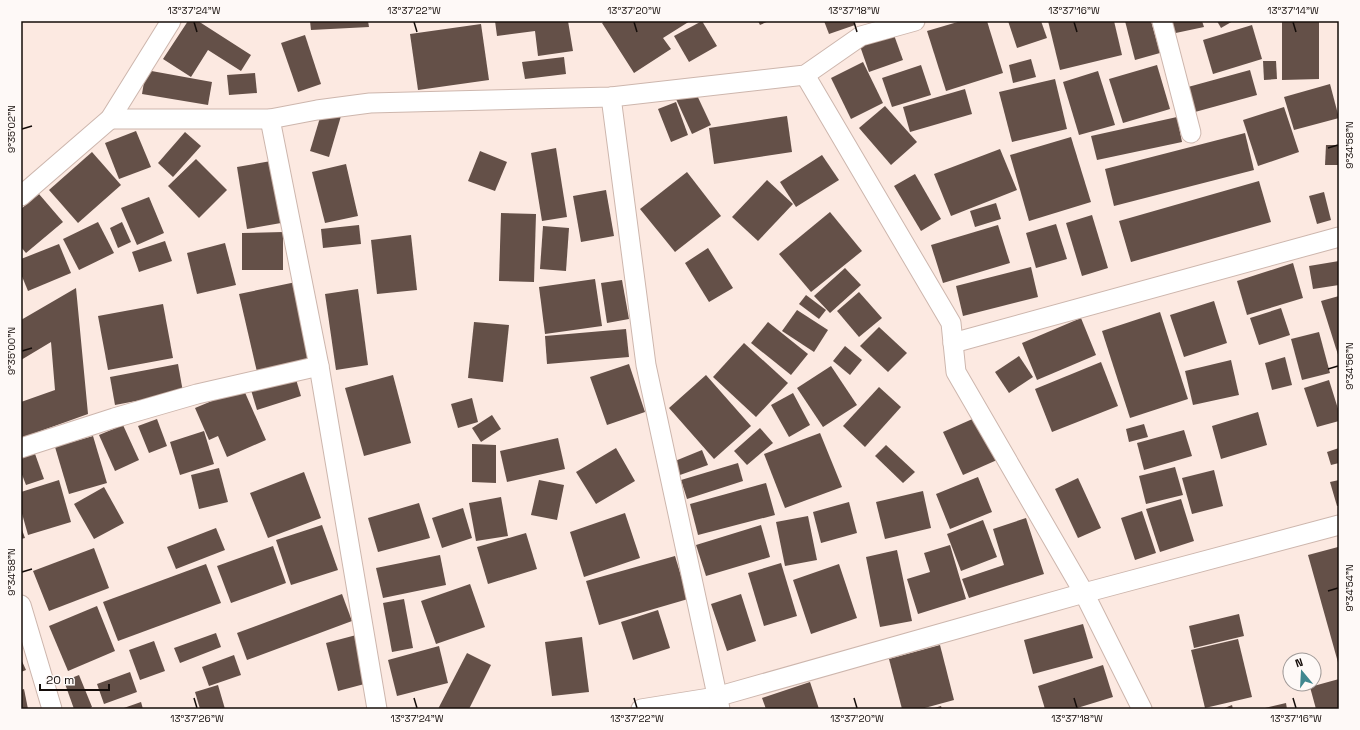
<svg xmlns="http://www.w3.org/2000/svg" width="1360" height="730" font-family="'Space Grotesk',sans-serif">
<rect width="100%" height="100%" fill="#fce9e1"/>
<!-- building -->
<g fill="#645048">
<polygon points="188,21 198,21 251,55 241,71 208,50 191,77 163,59"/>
<polygon points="310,21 368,21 369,27 311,30"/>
<polygon points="495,21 568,21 573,51 538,56 535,31 497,36"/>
<polygon points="605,21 690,21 663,38 671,49 634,73 602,23"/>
<polygon points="702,21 717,46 689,62 674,36"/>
<polygon points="758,21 769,21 760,25"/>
<polygon points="824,21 854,21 855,25 829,34"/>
<polygon points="961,21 987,21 1003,73 946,91 927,31"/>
<polygon points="1008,21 1041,21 1047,38 1017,48"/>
<polygon points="1048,21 1114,21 1122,55 1060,70"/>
<polygon points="1125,21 1151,21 1160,53 1135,60"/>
<polygon points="1168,21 1202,21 1204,27 1171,34"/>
<polygon points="1217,21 1233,21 1221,28"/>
<polygon points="1282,21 1319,21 1319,79 1282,80"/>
<polygon points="481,24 489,80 418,90 410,34"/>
<polygon points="1252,25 1262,59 1213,74 1203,40"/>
<polygon points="305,35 321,84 298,92 281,43"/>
<polygon points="894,35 903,60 869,72 860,46"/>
<polygon points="564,57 566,74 525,79 522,62"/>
<polygon points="1031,59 1036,77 1013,83 1009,65"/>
<polygon points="1263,61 1276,61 1277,79 1264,80"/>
<polygon points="863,62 883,103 851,119 831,78"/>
<polygon points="921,65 931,95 892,107 882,78"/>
<polygon points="1157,65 1170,109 1123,123 1109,79"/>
<polygon points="146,70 212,82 208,105 142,94"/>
<polygon points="1250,70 1257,95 1195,112 1188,87"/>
<polygon points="1098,71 1115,125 1079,135 1063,82"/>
<polygon points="255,73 257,93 229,95 227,75"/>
<polygon points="1055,79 1067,129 1012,142 999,92"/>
<polygon points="1330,84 1339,118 1294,130 1284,97"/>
<polygon points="965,89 972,114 910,132 903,107"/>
<polygon points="695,91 711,125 692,134 676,99"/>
<polygon points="676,102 688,135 671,142 658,109"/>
<polygon points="885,106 917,142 891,165 859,128"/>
<polygon points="1284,107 1299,152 1258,166 1243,120"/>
<polygon points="322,111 341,116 329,157 310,151"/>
<polygon points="787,116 792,152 714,164 709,128"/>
<polygon points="1177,117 1182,142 1097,160 1091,136"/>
<polygon points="136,131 151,167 119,179 105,143"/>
<polygon points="185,132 201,146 173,177 158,163"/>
<polygon points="1245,133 1254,170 1114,206 1105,169"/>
<polygon points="1071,137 1091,202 1029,221 1010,155"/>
<polygon points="1326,145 1339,145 1339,165 1325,165"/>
<polygon points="556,148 567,217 542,221 531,153"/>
<polygon points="1000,149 1017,190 951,216 934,174"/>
<polygon points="480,151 507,162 495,191 468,181"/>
<polygon points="92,152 121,185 78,223 49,190"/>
<polygon points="822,155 839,180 796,207 780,182"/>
<polygon points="196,159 227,190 199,218 168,186"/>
<polygon points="271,161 281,223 247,229 237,167"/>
<polygon points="346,164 358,216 325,223 312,172"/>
<polygon points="687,172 721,216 675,252 640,209"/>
<polygon points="915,174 941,219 921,231 894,186"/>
<polygon points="767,180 793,204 758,241 732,217"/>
<polygon points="1259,181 1271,222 1131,262 1119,221"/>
<polygon points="606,190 614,236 581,242 573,196"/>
<polygon points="1324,192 1331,220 1317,224 1309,196"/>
<polygon points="39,194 63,222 26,253 21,247 21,209"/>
<polygon points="149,197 164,233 137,245 121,208"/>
<polygon points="996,203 1001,219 975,227 970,211"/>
<polygon points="830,212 862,251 811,292 779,254"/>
<polygon points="501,213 536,214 534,282 499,281"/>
<polygon points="1092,215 1108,268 1082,276 1066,223"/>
<polygon points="98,222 114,253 79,270 63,239"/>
<polygon points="122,222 131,242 118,248 110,228"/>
<polygon points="1056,224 1067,259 1036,268 1026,233"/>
<polygon points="359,225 361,244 323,248 321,229"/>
<polygon points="998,225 1010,263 943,283 931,245"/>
<polygon points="543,226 569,228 566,271 540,269"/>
<polygon points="283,232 283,270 242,270 242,233"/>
<polygon points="411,235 417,290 377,294 371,240"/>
<polygon points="165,241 172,261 139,272 132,252"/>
<polygon points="225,243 236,285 197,294 187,253"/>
<polygon points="59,244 71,273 28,291 21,274 21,259"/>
<polygon points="708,248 733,288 709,302 685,263"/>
<polygon points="1339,261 1339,285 1313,289 1309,266"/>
<polygon points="1293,263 1303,298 1247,315 1237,281"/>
<polygon points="1031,267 1038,297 963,316 956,286"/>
<polygon points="845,268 861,285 830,313 814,296"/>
<polygon points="595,279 602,326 545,334 539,287"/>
<polygon points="622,280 629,319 607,323 601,283"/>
<polygon points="296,282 313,359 257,372 239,294"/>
<polygon points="76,288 88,414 21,438 21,402 55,390 51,342 21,360 21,320"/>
<polygon points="358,289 368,365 336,370 325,294"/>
<polygon points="859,292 882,318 859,337 837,311"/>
<polygon points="806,295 826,310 819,319 799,304"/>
<polygon points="1339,296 1339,358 1321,301"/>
<polygon points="1214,301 1227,343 1184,357 1170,315"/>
<polygon points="163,304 173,358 108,370 98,316"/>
<polygon points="1281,308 1290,335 1259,345 1250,318"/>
<polygon points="797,310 828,330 814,352 782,331"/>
<polygon points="1160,312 1188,399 1130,418 1102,331"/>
<polygon points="1081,318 1096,355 1037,380 1022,343"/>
<polygon points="474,322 509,325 503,382 468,378"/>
<polygon points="768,322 808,354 791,375 751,343"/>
<polygon points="879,327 907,353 888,372 860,346"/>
<polygon points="626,329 629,357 547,364 545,336"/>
<polygon points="1319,332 1330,373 1302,380 1291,339"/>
<polygon points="744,343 788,383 756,417 713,377"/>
<polygon points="845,346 862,360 850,375 833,361"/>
<polygon points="1019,356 1033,377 1009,393 995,372"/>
<polygon points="1285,357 1292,385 1272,390 1265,363"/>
<polygon points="1231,360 1239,395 1193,405 1185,371"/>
<polygon points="1101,362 1118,406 1052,432 1035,389"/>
<polygon points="178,364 183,392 115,405 110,377"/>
<polygon points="629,364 645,412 607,425 590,377"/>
<polygon points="831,366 857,405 823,427 797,388"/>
<polygon points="393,375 411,443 364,456 345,388"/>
<polygon points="706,375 751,426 714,459 669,408"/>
<polygon points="295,376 301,396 257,410 251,390"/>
<polygon points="1329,380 1339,412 1339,421 1317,427 1304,388"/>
<polygon points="879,387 901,407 865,447 843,426"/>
<polygon points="243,388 266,440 227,457 218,436 209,440 195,408"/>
<polygon points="793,393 810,425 789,437 771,405"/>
<polygon points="472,398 478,422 458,428 451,404"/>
<polygon points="1258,412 1267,445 1221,459 1212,426"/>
<polygon points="492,415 501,429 481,442 472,428"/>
<polygon points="977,417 997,460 963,475 943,432"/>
<polygon points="157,419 167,446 149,453 138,426"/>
<polygon points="1144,424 1148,437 1129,442 1126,429"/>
<polygon points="123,425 139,460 115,471 99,435"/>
<polygon points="760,428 773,443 747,465 734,451"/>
<polygon points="1184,430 1192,456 1144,470 1137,443"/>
<polygon points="204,431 214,464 180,475 170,442"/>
<polygon points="820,433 842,487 785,508 764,454"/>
<polygon points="93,436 107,483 69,494 55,447"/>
<polygon points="558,438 565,469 507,482 500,451"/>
<polygon points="472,444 496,445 496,483 472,482"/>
<polygon points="886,445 915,472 903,483 875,456"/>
<polygon points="616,448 635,481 596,504 576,472"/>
<polygon points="1339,448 1339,463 1331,465 1327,452"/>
<polygon points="702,450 708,465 680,475 675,461"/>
<polygon points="34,451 44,479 26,485 21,472 21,456"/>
<polygon points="738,463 743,481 687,499 681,480"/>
<polygon points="1175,467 1183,495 1146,504 1139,476"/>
<polygon points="219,468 228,502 199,509 191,475"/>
<polygon points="1214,470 1223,506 1192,514 1182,478"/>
<polygon points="304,472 321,518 268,538 250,493"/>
<polygon points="978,477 992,512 950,529 936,494"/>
<polygon points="1078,478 1101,528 1078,538 1055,489"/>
<polygon points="59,480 71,522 28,535 21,510 21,492"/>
<polygon points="539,480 564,485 557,520 531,515"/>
<polygon points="1339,480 1339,506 1337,506 1330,482"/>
<polygon points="766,483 775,515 698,535 690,504"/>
<polygon points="104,487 124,523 94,539 74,504"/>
<polygon points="923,491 931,528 885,539 876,502"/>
<polygon points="501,497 508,536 476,541 469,503"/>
<polygon points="1181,499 1194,541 1160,552 1146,509"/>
<polygon points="849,502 857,533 821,543 813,512"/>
<polygon points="419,503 430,538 378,552 368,518"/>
<polygon points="463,508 472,538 442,548 432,518"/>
<polygon points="1142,511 1156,553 1135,560 1121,518"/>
<polygon points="625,513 640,558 584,577 570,532"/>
<polygon points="808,516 817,560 785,566 776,522"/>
<polygon points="1026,518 1044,574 969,598 962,579 1004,565 993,529"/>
<polygon points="983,520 997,557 961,571 947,534"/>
<polygon points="322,525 338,570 291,585 276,540"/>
<polygon points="761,525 770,557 706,576 696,545"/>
<polygon points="21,527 25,538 21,539"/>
<polygon points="216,528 225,550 176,569 167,547"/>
<polygon points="526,533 537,569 488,584 477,547"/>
<polygon points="950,545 966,599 918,614 907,579 930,572 924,553"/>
<polygon points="273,546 286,583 231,603 217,566"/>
<polygon points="1338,547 1339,551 1339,666 1308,555"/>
<polygon points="94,548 109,588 49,611 33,571"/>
<polygon points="897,550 912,621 880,627 866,557"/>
<polygon points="440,555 446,585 383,598 376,568"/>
<polygon points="675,556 688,599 599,625 586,581"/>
<polygon points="781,563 797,616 764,626 748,573"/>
<polygon points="206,564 221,603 118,641 103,602"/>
<polygon points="839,564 857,618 811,634 793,580"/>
<polygon points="470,584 485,627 436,644 421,601"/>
<polygon points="342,594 352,621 247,660 237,633"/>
<polygon points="741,594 756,641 727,651 711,604"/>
<polygon points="404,599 413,648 392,652 383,603"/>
<polygon points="97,606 115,651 68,671 49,626"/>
<polygon points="658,610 670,648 633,660 621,622"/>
<polygon points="1239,614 1244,636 1194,648 1189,626"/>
<polygon points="1083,624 1093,658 1033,674 1024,640"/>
<polygon points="216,633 221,647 180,663 174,648"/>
<polygon points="360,634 372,682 338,691 326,643"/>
<polygon points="582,637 589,692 552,696 545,642"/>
<polygon points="1238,639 1252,697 1205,708 1191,650"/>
<polygon points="154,641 165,671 140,680 129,650"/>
<polygon points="940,645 954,700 921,709 902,709 889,659"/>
<polygon points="439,646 448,683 397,696 388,660"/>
<polygon points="467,653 491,665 469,709 438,709"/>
<polygon points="234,655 241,675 209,686 202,667"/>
<polygon points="21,659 26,670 21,672"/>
<polygon points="1103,665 1113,697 1074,709 1045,709 1038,686"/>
<polygon points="130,672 137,692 104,704 97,684"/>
<polygon points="79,675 92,707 88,709 74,709 64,681"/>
<polygon points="1339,679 1339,709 1316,709 1310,687"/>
<polygon points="810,682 819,709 766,709 762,698"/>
<polygon points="218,685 225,709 200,709 195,692"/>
<polygon points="24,689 28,709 21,709 21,690"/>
<polygon points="141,702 143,709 121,709"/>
<polygon points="1286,703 1287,709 1265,709 1265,708"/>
<polygon points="1232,705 1233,709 1222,709"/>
<polygon points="941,706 942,709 931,709"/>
</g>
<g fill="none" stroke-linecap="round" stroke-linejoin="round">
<!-- street casing -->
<g stroke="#cdb6ad" stroke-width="21">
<g id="street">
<polyline points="1162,21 1191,133"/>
<polyline points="805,75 951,323 956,372 1084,593 1142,709"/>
<polyline points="611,97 646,365 720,709"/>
<polyline points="110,119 270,119 317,110 370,103 611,97 805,75 861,36 915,21"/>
<polyline points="270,119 319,366 377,709"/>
<polyline points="21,196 110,119 171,21"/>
<polyline points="953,343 1339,237"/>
<polyline points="21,448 114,418 197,394 319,366"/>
<polyline points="21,605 52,709"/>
<polyline points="641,709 716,697 1084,593 1339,525"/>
</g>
</g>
<!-- street -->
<use href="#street" stroke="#fff" stroke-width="19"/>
</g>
<!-- ticks -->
<path fill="none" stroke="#140c09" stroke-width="1.5" d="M194,22L197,32M414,22L417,32M634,22L637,32M854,22L857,32M1074,22L1077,32M1293,22L1296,32M22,129L32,126M1328,148L1338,145M22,351L32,348M1328,369L1338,366M22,572L32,569M1328,591L1338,588M194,698L197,708M414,698L417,708M634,698L637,708M854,698L857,708M1074,698L1077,708M1293,698L1296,708"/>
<!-- border -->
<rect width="1360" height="730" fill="none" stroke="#fef9f7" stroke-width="44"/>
<!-- north arrow -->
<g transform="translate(1302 672) rotate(342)"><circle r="19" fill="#fef9f7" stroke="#a09a98"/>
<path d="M0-3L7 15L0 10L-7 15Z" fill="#40878f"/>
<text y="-6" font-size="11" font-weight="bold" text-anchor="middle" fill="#140c09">N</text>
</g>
<!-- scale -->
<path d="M40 684v6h69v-6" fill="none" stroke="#140c09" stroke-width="2"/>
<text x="46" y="684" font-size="12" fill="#140c09" stroke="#fef9f7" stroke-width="3" paint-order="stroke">20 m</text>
<rect x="22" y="22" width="1316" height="686" fill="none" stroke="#140c09" stroke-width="1.5"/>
<g font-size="10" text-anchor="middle" fill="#140c09">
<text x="194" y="14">13°37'24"W</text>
<text x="414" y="14">13°37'22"W</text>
<text x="634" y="14">13°37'20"W</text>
<text x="854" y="14">13°37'18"W</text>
<text x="1074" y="14">13°37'16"W</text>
<text x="1293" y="14">13°37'14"W</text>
<text transform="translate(11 129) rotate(-90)" y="4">9°35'02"N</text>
<text transform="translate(1349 145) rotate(-90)" y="4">9°34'58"N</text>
<text transform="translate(11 351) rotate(-90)" y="4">9°35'00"N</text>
<text transform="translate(1349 366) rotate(-90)" y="4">9°34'56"N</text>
<text transform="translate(11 572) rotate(-90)" y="4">9°34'58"N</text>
<text transform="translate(1349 588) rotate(-90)" y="4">9°34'54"N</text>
<text x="197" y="722">13°37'26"W</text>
<text x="417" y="722">13°37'24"W</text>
<text x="637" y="722">13°37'22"W</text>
<text x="857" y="722">13°37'20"W</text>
<text x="1077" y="722">13°37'18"W</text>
<text x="1296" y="722">13°37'16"W</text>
</g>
</svg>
